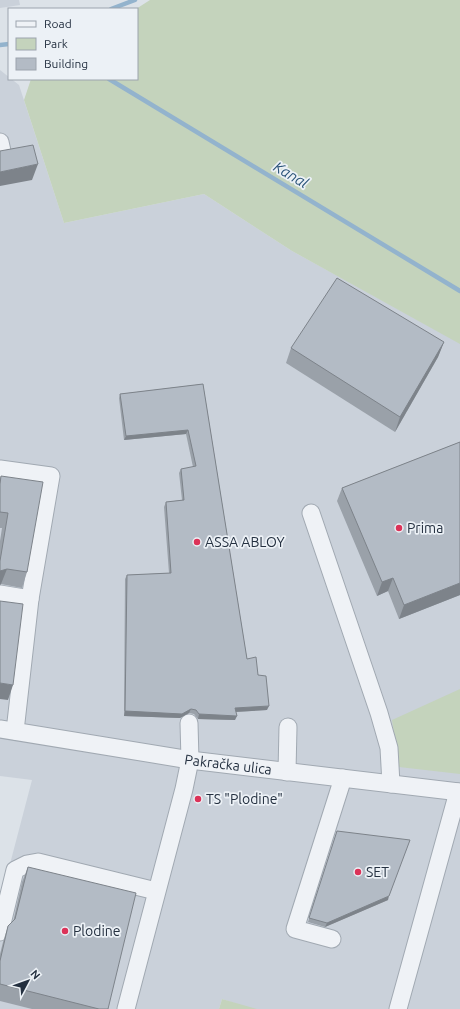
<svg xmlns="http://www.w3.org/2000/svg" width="460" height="1009" font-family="Ubuntu,sans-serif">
<rect width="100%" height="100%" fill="#dce2e8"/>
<!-- built -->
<g fill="#cad1da">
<polygon points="0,0 19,0 20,5 0,8"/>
<polygon points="0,70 19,85 64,223 204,194 292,251 460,343 460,1009 252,1009 222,999 219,1009 0,1009 0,902 32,780 0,776"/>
</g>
<!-- green -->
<g fill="#c4d3bc">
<polygon points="150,0 460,0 460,344 292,251 204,194 64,223 24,100 31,79 137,79 137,9 136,9"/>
<polygon points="460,689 460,774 399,767 392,720"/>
<polygon points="222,999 257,1009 219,1009"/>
</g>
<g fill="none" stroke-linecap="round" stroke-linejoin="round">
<!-- stream -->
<g stroke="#93b3cd" stroke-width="4.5">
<polyline points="111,9 135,0"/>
<polyline points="0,45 9,44"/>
<polyline points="109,79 460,291"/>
</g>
<!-- minor casing -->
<g stroke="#a1a9b2" stroke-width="19">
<g id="minor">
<polyline points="0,142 2,151 0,151"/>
<polyline points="0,469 51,476 30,599 15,731"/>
<polyline points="311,513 379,713 389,748 391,784"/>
<polyline points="0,594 30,599"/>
<path id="s1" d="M0,729L190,760L460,792"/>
<polyline points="287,772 288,727"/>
<polyline points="0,932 15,870 27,864 38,862 156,891"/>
<polyline points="332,939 295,929 343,778"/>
<polyline points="126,1009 184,789 190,760 189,723"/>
<polyline points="398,1009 458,792"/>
</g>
</g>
<!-- minor -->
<use href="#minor" stroke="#eff2f6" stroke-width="17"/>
</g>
<!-- wall -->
<g fill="#9aa1a9">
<polygon points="444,342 438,357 395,432 286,363 291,348"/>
<polygon points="203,384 247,659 258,675 267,710 236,712 235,720 198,719 194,714 189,713 180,718 124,716 125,579 127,575 169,573 164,507 166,502 182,500 179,473 181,469 193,467 186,434 124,440 119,398 120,394"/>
<polygon points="460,442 460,595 399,619 388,591 377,596 337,501 342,488"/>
<polygon points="1,476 27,572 22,588 1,584 0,585 0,541 2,528 0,528 0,479"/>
<polygon points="337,831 388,900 325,927 308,922"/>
<polygon points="28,867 108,1009 32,1009 0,1001 0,954 3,942 8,926 13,922 22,882"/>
</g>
<!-- shaded-wall -->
<g fill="#7d838a">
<polygon points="38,164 32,180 0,186 0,172"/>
<polygon points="444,342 438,357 395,432 400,417"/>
<polygon points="188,430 186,434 124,440 126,436"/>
<polygon points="7,569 1,584 0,585 0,571"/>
<polygon points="393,578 388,591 377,596 382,582"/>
<polygon points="460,583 460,595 399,619 404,605"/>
<polygon points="0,683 13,685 8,700 0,699"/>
<polygon points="269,706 267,710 233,712 235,708"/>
<polygon points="191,709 189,713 180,718 124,716 125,711"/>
<polygon points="199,714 237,716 235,720 198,719"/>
<polygon points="389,896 388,900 325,927 327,923"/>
</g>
<!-- building -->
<g fill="#b3bbc5" stroke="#7d838a">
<polygon points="33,145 38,164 0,172 0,151"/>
<polygon points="337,278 444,342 400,417 291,348"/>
<polygon points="203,384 247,659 256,657 258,675 266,676 269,706 235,708 237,716 199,714 196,710 191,709 182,714 125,711 127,575 171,573 166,502 184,500 181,469 196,466 188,430 126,436 120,394"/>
<polygon points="460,442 460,583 404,605 393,578 382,582 342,488"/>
<polygon points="1,476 43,482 27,572 7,569 0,571 0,561 8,513 0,512 0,484"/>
<polygon points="0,601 23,604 13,685 0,683"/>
<polygon points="337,831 410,840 389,896 327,923 309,918"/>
<polygon points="28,867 136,893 108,1009 99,1009 0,984 0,961 8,926 15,919"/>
</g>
<!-- markers -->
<g fill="#dc3258" stroke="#ecf1f6" stroke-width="1.5">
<circle cx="399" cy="528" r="4"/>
<circle cx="197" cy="542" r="4"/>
<circle cx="198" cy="799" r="4"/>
<circle cx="358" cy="872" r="4"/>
<circle cx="65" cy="931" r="4"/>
</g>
<g text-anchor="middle" stroke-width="3.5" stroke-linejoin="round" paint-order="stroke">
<!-- poi labels -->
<g font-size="14" fill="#243040" stroke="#ecf1f6" text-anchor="start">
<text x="407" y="533">Prima</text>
<text x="205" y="547">ASSA ABLOY</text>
<text x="206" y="804">TS "Plodine"</text>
<text x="366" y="877">SET</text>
<text x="73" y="936">Plodine</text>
</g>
<!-- street labels -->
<g font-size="14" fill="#243040" stroke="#ecf1f6">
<text dy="5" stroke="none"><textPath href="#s1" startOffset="231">Pakračka ulica</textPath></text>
</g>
<!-- water labels -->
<g font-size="15" font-style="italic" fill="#2a5378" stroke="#ecf1f6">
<text transform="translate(291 175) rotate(31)" y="5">Kanal</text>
</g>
</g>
<!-- legend -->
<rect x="8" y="8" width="130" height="72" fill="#ecf1f6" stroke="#9ca4ad"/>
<rect x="16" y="21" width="20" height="6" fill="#eff2f6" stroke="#9ca4ad"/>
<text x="44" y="28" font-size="12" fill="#243040">Road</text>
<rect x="16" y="38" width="20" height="12" fill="#c4d3bc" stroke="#9ca4ad"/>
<text x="44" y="48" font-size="12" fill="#243040">Park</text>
<rect x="16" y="58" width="20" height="12" fill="#b3bbc5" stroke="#9ca4ad"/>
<text x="44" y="68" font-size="12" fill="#243040">Building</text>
<!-- north arrow -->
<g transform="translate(28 981) rotate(49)" stroke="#ecf1f6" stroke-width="3" paint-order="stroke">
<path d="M0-3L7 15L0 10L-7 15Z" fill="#243040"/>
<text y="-6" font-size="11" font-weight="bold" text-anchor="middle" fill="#243040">N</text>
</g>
</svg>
